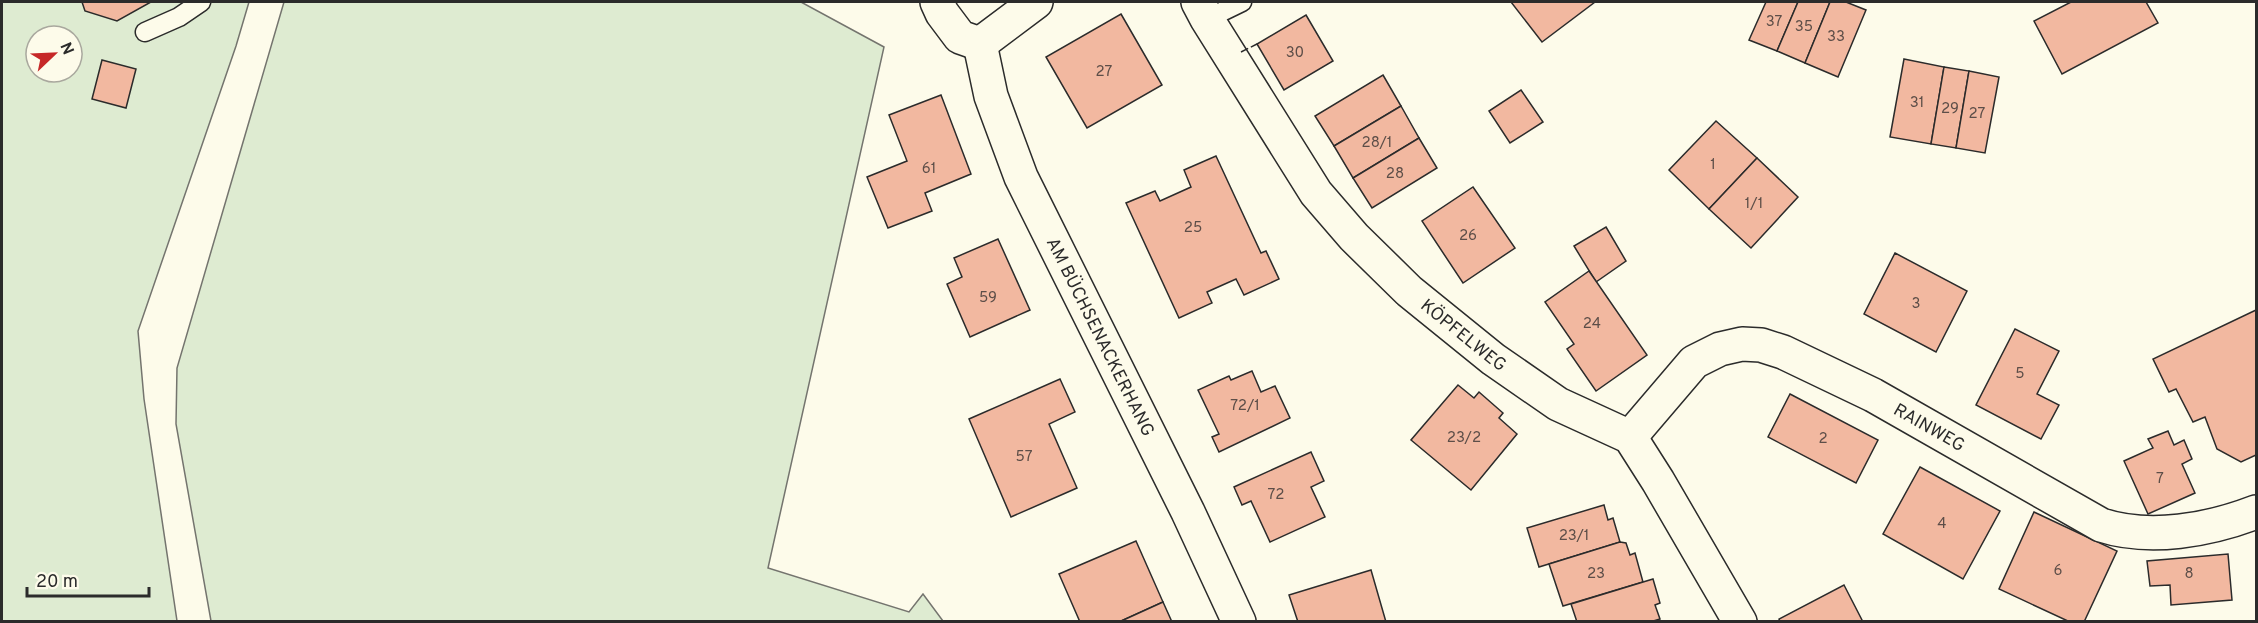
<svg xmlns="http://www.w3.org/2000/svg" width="2258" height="623" font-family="Overpass,sans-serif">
<rect width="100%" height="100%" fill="#fdfbea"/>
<!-- green -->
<g fill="#deebd1" stroke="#74746e" stroke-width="1.5" fill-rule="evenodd">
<path d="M2,2H249L236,46L138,331L144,399L177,621H2ZM36,36H72V72H36Z"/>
<polygon points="284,2 801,2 884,47 768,568 909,612 923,594 943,621 211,621 176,424 177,368"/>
</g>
<!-- building -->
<g fill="#f2b8a0" stroke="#2b2b2b" stroke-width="1.5">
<polygon points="82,2 151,2 117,21 85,11"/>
<polygon points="1511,2 1595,2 1542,42"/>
<polygon points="1766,2 1798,2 1777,51 1749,40"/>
<polygon points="1798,2 1830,2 1805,63 1777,51"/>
<polygon points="1830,2 1846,2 1866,10 1838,77 1805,63"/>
<polygon points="2071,2 2146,2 2158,23 2062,74 2034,21"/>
<polygon points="1121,14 1162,85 1087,128 1046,57"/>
<polygon points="1306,15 1333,61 1284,90 1257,44"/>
<polygon points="1904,59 1944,67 1931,144 1890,137"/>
<polygon points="102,60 136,69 126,108 92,99"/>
<polygon points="1944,67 1969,71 1956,148 1931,144"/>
<polygon points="1969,71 1999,77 1985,153 1956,148"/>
<polygon points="1383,75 1401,106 1334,146 1315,116"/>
<polygon points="1521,90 1543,122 1510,143 1489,111"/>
<polygon points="941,95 971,174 925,193 932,211 888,228 867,177 907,161 889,115"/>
<polygon points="1401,106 1419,138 1353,178 1334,146"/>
<polygon points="1716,121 1757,158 1709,209 1669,170"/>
<polygon points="1419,138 1437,168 1372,208 1353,178"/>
<polygon points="1216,156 1261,253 1266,251 1279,279 1244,295 1236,279 1207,292 1212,303 1179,318 1126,203 1155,191 1160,201 1191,187 1184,170"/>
<polygon points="1757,158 1798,197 1751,248 1709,209"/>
<polygon points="1473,187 1515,248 1463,283 1422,221"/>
<polygon points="1606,227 1626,261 1596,282 1574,246"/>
<polygon points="998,239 1030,310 970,337 947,284 962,277 954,258"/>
<polygon points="1895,253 1967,291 1936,352 1864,314"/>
<polygon points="1589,271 1647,355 1596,391 1567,349 1574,344 1545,302"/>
<polygon points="2256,310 2256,455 2241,462 2217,449 2205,417 2193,422 2176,389 2169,392 2153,359"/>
<polygon points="2015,329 2059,351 2037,394 2059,405 2041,439 1976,405"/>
<polygon points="1252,371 1261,392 1275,386 1290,418 1219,452 1212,437 1219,434 1198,390 1229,376 1231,380"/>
<polygon points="1060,379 1075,412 1049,424 1077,488 1011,517 969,419"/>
<polygon points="1458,385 1474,398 1479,392 1503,413 1499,418 1517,434 1471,490 1411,440"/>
<polygon points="1790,394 1878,440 1856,483 1768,437"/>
<polygon points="2168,431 2174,445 2184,440 2192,459 2182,464 2195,493 2148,514 2124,461 2153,448 2148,439"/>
<polygon points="1311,452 1324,481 1311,487 1325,517 1270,542 1251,501 1242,505 1234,487"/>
<polygon points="1920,467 2000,511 1963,579 1883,534"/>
<polygon points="1604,505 1608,520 1613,518 1620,542 1539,567 1527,528"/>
<polygon points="2034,512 2117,551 2084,622 2070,622 1999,589"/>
<polygon points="1136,541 1163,602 1119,622 1080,622 1059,574"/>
<polygon points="1620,542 1626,543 1630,555 1635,553 1643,582 1563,606 1549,564"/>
<polygon points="2228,554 2232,600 2171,605 2170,585 2150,586 2147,561"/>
<polygon points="1371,570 1386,622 1298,622 1289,595"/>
<polygon points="1653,579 1660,603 1655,605 1660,619 1650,622 1577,622 1571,604"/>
<polygon points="1844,585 1863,622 1780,622 1779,619"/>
<polygon points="1163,602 1172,622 1119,622"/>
</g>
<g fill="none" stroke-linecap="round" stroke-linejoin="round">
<!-- lane casing -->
<g stroke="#2b2b2b" stroke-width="21">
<g id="lane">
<polyline points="1207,19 1242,2"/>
<polyline points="145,32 179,17 201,2"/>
</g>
</g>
<!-- street casing -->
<g stroke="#2b2b2b" stroke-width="36">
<g id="street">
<polyline points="937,2 942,13 960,37 980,44"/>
<path id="s1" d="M1198,2L1207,19L1316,193L1354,237L1409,291L1493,359L1558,404L1630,437L1658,481L1740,622"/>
<path id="s2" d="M980,44L991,96L1021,177L1188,512L1239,622"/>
<polyline points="980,44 1036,2"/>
<path id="s3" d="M1630,437L1694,362L1720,349L1742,344L1761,345L1783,352L1873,395L2101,525C2150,541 2209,530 2256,512"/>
</g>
</g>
<!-- lane -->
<use href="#lane" stroke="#fdfbea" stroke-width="18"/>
<!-- street -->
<use href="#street" stroke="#fdfbea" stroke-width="33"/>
<!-- fence -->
<polyline stroke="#2b2b2b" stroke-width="1.5" stroke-dasharray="8 3" stroke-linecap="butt" points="1241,52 1257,44"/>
</g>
<g text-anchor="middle" stroke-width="4.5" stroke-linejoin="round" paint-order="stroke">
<!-- number labels -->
<g font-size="15" fill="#5d4e48">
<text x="1774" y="26">37</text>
<text x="1804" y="31">35</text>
<text x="1836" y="41">33</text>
<text x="1295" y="57">30</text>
<text x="1104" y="76">27</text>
<text x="1917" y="107">31</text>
<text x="1950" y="113">29</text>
<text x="1977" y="118">27</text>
<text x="1377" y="147">28/1</text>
<text x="1713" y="169">1</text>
<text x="929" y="173">61</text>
<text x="1395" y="178">28</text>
<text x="1754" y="208">1/1</text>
<text x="1193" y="232">25</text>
<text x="1468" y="240">26</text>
<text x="988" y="302">59</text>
<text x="1916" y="308">3</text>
<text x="1592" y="328">24</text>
<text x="2020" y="378">5</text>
<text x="1245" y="410">72/1</text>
<text x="1464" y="442">23/2</text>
<text x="1823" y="443">2</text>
<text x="1024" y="461">57</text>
<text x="2160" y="483">7</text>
<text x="1276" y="499">72</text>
<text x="1942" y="528">4</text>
<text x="1574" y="540">23/1</text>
<text x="2058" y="575">6</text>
<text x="1596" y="578">23</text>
<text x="2189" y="578">8</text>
</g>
<!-- street labels -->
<g font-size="18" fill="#2b2b2b" stroke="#fdfbea">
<text dy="6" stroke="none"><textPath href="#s1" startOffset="430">KÖPFELWEG</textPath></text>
<text dy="6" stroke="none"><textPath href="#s2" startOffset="318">AM BÜCHSENACKERHANG</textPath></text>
<text dy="6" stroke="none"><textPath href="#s3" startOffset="357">RAINWEG</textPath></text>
</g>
</g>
<!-- border -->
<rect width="2258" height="623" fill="none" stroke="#2b2b2b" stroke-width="6"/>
<!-- north arrow -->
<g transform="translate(54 54) rotate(67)"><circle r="28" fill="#fdfbea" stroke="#a9a89e" stroke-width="1.5"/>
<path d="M0-4.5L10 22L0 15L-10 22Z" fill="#c62828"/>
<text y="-9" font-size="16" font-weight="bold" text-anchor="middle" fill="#2b2b2b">N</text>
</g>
<!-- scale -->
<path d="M27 587v9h122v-9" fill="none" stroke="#2b2b2b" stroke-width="3"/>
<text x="36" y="587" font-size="18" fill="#2b2b2b" stroke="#fdfbea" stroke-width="4.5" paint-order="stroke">20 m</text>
</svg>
